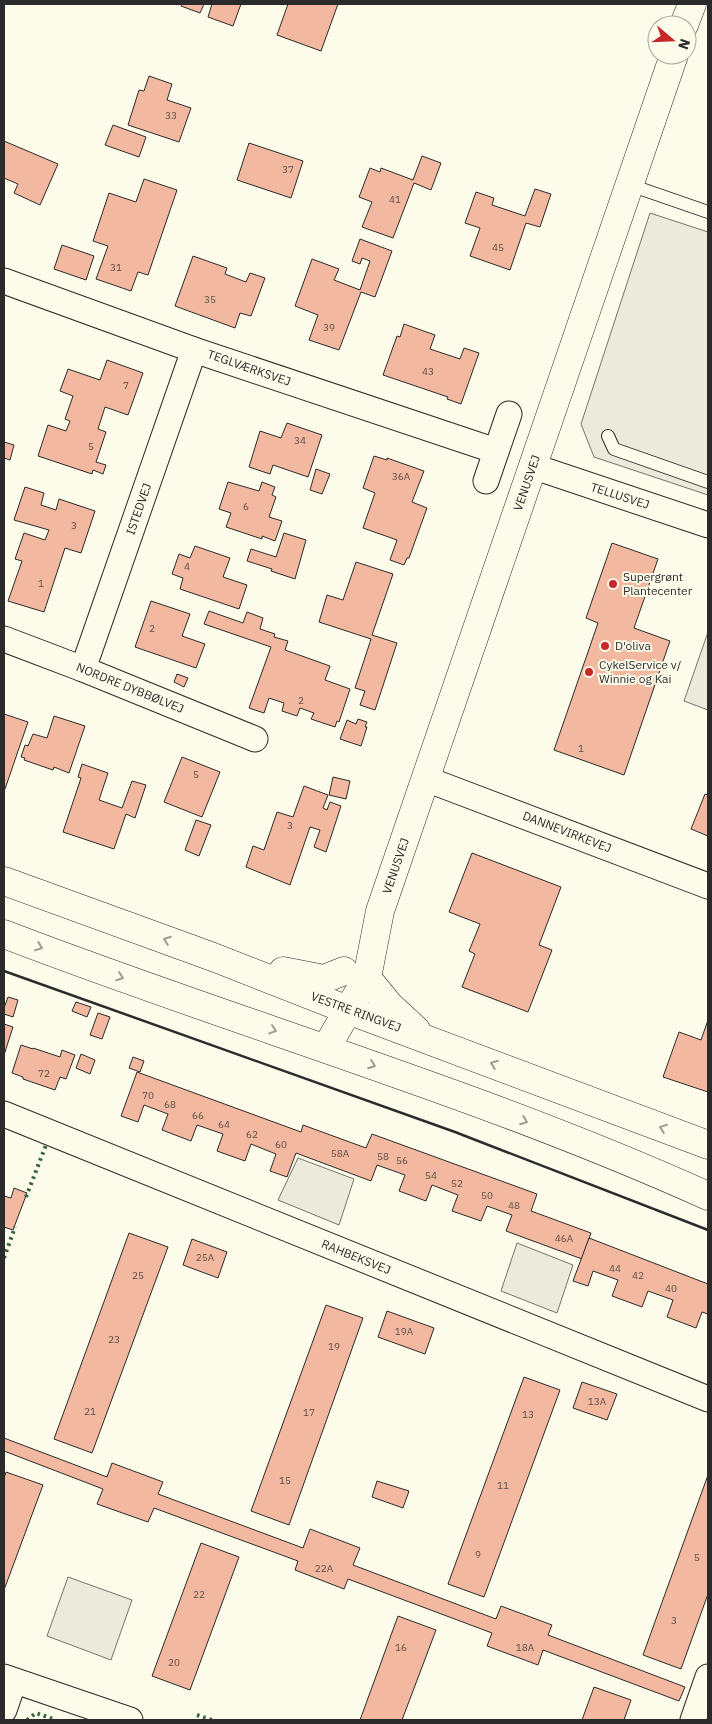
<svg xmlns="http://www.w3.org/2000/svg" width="712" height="1724" font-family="'IBM Plex Sans',sans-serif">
<rect width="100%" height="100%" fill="#fdfbea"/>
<!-- parking -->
<g fill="#eceadb" stroke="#74746e">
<polygon points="650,213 708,232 708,495 594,457 581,424"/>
<polygon points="708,632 708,710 684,701"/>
<polygon points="298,1158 354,1179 339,1225 278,1200"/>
<polygon points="517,1243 573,1265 557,1313 501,1291"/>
<polygon points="68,1577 132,1600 111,1660 47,1636"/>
</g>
<!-- building -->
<g fill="#f2b8a0" stroke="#2b2b2b">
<polygon points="182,4 204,4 200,13 181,6"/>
<polygon points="212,4 241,4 233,26 208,17"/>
<polygon points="288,4 338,4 321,51 277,35"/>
<polygon points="149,76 172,84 167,100 191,108 179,142 128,125 139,90 144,91"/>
<polygon points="113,125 146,137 139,157 105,145"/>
<polygon points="4,141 58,164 40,205 14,193 18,184 4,178"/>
<polygon points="249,143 303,161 291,198 237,180"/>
<polygon points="422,156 441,163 431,190 414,183 393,238 362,227 372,202 359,197 370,168 380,172 381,168 413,180"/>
<polygon points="144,179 177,190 148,275 138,272 131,291 96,279 108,246 93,241 109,193 136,202"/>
<polygon points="535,189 551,194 540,227 526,223 510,270 470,256 480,228 465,223 476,192 494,198 492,205 525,216"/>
<polygon points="360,239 392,251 375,297 361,292 339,350 309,340 318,315 295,306 312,259 339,269 334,280 360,290 370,261 362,258 360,264 352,261"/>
<polygon points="62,245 94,256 86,280 54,269"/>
<polygon points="193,256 227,268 225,274 246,282 250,273 265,278 251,316 240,313 235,328 175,306"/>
<polygon points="404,324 435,335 430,349 460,359 464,348 479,353 461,404 447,399 448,397 383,375 397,336 400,337"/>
<polygon points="107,360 143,373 128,415 105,407 98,429 106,432 96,462 106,465 103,474 93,470 92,474 38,456 48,425 66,431 70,421 65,419 73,396 60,391 68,369 100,380"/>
<polygon points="287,423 322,435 308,477 273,465 270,474 249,467 260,431 281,438"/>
<polygon points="4,442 14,445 10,460 4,458"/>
<polygon points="374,456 387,460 387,458 424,471 412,502 427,508 409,558 407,558 404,565 390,560 397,540 363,528 375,493 363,488"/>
<polygon points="316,469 330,474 322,494 310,490"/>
<polygon points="228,482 259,491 262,482 275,487 272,495 276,497 269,517 282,521 275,541 262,536 262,539 226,527 231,513 219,509"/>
<polygon points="25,487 44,493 41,505 56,510 59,499 95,511 81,553 65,548 44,612 8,601 22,561 15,559 24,533 45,540 49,530 14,520"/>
<polygon points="284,533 306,540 295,579 271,571 272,569 247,561 251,549 276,557"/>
<polygon points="612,543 658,559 634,628 670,641 624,775 554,750 598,623 586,618"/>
<polygon points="195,546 230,558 223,577 247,585 239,609 180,589 183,578 172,574 179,554 190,558"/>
<polygon points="356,562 393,574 372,635 397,643 375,710 360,705 365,691 355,688 371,639 319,622 327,595 343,600"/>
<polygon points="151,601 190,614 182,636 205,644 196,668 135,647"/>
<polygon points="209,611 243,623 247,612 263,618 260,629 275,634 274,637 288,641 285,650 330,666 325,680 350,689 339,722 337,721 335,727 311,719 314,713 300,708 297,716 282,711 284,703 269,698 264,713 249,708 271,647 204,624"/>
<polygon points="177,674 188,678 184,687 174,682"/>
<polygon points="4,714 28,722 5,789 4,789"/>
<polygon points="54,716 85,726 69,773 54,767 53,770 24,760 25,758 21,757 25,745 28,746 33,734 47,738"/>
<polygon points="358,719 367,722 365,727 367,727 361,746 340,739 347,720 356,724"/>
<polygon points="182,757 220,772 202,817 164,802"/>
<polygon points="82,764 108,773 99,800 122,808 132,781 146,785 135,818 126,814 114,849 63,832 81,778 78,777"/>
<polygon points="333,777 350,781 346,799 329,795"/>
<polygon points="304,786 328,795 323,808 327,810 330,802 341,806 326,852 314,847 320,830 310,827 290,885 246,867 253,846 264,850 277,812 293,817"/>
<polygon points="705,794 708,795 708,836 691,829"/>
<polygon points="196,820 211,825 199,856 185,850"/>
<polygon points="472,853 561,887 539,945 552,950 528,1012 462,987 475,954 469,951 480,924 449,912"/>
<polygon points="8,997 18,1000 13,1017 4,1014 4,1008"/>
<polygon points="76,1002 91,1007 87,1017 72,1011"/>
<polygon points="98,1013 110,1017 102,1039 90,1035"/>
<polygon points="708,1020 708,1092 663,1077 679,1032 701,1040"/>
<polygon points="4,1024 13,1027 4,1055"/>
<polygon points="21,1045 33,1049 33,1048 60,1057 62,1050 75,1055 66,1079 60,1077 55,1090 23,1079 23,1077 12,1073"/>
<polygon points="81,1054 95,1060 90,1074 76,1068"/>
<polygon points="133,1057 144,1061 140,1072 129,1068"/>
<polygon points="137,1072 301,1132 303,1125 366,1148 372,1134 537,1194 531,1211 591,1233 582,1259 506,1231 512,1215 487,1206 481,1221 452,1211 458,1195 432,1185 426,1201 399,1191 405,1175 377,1165 371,1181 296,1153 287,1177 270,1171 276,1154 251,1144 245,1161 217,1151 223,1134 197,1125 191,1141 162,1130 168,1114 144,1105 138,1122 121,1116"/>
<polygon points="14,1188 27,1193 13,1230 4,1227 4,1196 11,1198"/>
<polygon points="129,1233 168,1247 92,1453 54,1439"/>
<polygon points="589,1238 708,1284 708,1314 702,1312 696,1328 667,1317 673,1300 648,1291 642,1307 612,1296 618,1280 593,1271 588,1286 573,1281"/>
<polygon points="192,1239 227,1252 218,1278 183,1265"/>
<polygon points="326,1305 363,1318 289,1525 251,1511"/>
<polygon points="387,1311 434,1328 425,1354 378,1337"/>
<polygon points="524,1377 560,1390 484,1597 448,1584"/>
<polygon points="582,1382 617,1394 607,1420 573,1408"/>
<polygon points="4,1438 107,1477 112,1463 163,1482 158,1494 303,1548 310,1529 360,1548 353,1565 496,1619 501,1606 552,1625 548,1635 685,1687 679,1701 543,1650 538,1665 487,1646 492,1633 348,1579 344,1589 295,1570 298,1561 154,1508 148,1522 97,1504 103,1489 4,1451"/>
<polygon points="6,1472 43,1485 4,1590 4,1478"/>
<polygon points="708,1475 708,1594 681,1669 643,1655"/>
<polygon points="377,1481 409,1491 403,1508 372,1497"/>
<polygon points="201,1543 239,1557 190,1690 152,1676"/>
<polygon points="398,1616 436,1630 402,1720 360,1720"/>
<polygon points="594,1687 631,1700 624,1720 582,1720"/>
</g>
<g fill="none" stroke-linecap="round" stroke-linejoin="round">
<!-- lane casing -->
<g stroke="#2b2b2b" stroke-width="14">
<g id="lane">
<polyline points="630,185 708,212"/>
<polyline points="608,436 614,449 708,482"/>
</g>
</g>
<!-- street casing -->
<g stroke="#2b2b2b" stroke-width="27">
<g id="street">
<polyline points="4,281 194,350 496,451"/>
<polyline points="532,466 708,525"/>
<polyline points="486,481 509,414"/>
<polyline points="4,639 83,669 255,739"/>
<polyline points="83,669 194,350"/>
<polyline points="426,779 708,886"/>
<polyline points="4,1114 708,1399"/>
<polyline points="4,1677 130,1720"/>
<polyline points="4,1710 14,1681"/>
<polyline points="693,1720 708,1677"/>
</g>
</g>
<!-- secondary casing -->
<g stroke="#2b2b2b" stroke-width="29">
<g id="secondary">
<polyline points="684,25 692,4"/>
<polyline points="326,1048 367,978 380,911 674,55"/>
</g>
</g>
<!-- primary casing -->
<g stroke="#2b2b2b" stroke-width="29">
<g id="primary">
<polyline points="4,881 213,957 348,1010 708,1145"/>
<path d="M4,934C238,1024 480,1093 708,1196"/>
<polyline points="283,971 324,979 344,971"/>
<polyline points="367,978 389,1005 416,1030"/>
</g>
</g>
<!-- lane -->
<use href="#lane" stroke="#fdfbea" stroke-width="12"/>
<!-- street -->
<use href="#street" stroke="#fdfbea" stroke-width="25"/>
<!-- secondary -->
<use href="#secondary" stroke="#fdfbea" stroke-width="28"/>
<!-- primary -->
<use href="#primary" stroke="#fdfbea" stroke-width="28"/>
<!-- hedge -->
<g stroke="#34623c" stroke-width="4" stroke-dasharray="2.5 4" stroke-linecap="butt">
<polyline points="26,1197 46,1145"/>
<polyline points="4,1258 15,1227"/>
<polyline points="197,1715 212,1720"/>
<polyline points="27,1720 36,1713 56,1720"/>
</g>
<!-- wall -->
<polyline stroke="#2b2b2b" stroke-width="2.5" points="4,971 455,1132 708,1230"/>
</g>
<!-- one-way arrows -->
<defs><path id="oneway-chevron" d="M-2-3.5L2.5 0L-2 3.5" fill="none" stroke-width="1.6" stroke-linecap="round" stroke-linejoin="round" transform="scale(1.25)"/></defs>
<g stroke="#9e9d94">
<use href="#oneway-chevron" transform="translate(167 940) rotate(-160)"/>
<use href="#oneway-chevron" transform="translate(39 947) rotate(21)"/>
<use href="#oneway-chevron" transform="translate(120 977) rotate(19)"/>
<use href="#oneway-chevron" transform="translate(273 1030) rotate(19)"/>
<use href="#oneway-chevron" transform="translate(494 1064) rotate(-159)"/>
<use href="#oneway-chevron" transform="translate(372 1065) rotate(20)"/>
<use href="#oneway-chevron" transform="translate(524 1121) rotate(21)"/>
<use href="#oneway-chevron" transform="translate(663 1128) rotate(-159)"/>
</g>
<!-- markers -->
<g fill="#c62828" stroke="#fdfbea" stroke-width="2">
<circle cx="613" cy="584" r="5"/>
<circle cx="605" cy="646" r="5"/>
<circle cx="589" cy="672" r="5"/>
</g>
<g text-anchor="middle" stroke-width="4" stroke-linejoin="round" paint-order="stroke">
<!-- number labels -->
<g font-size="10" fill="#5d4e48">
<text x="171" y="119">33</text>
<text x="288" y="173">37</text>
<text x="395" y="203">41</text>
<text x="498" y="251">45</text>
<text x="116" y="271">31</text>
<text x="210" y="303">35</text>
<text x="329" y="331">39</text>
<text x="428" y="375">43</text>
<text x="126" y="389">7</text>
<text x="300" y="444">34</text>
<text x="91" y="450">5</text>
<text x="401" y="480">36A</text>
<text x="246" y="510">6</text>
<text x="74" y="529">3</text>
<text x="187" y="570">4</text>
<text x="41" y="587">1</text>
<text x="152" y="632">2</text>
<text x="301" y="704">2</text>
<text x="581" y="752">1</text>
<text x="196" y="778">5</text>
<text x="290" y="829">3</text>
<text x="44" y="1077">72</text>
<text x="148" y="1099">70</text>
<text x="170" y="1108">68</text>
<text x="198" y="1119">66</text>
<text x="224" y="1128">64</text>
<text x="252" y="1138">62</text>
<text x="281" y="1148">60</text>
<text x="340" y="1157">58A</text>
<text x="383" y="1160">58</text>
<text x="402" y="1164">56</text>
<text x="431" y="1179">54</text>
<text x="457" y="1187">52</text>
<text x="487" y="1199">50</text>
<text x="514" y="1209">48</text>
<text x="564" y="1242">46A</text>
<text x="205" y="1261">25A</text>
<text x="615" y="1272">44</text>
<text x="138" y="1279">25</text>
<text x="638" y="1279">42</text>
<text x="671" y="1292">40</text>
<text x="404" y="1335">19A</text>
<text x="114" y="1343">23</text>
<text x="334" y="1350">19</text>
<text x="597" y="1405">13A</text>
<text x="90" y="1415">21</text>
<text x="309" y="1416">17</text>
<text x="528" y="1418">13</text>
<text x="285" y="1484">15</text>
<text x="503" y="1489">11</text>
<text x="478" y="1558">9</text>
<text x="697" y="1561">5</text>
<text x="324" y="1572">22A</text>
<text x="199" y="1598">22</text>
<text x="674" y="1624">3</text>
<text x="401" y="1651">16</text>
<text x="525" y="1651">18A</text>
<text x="174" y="1666">20</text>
</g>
<!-- street labels -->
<g font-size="12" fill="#2b2b2b" stroke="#fdfbea">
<text transform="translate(249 368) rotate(19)" y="4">TEGLVÆRKSVEJ</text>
<text transform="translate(527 483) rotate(-71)" y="4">VENUSVEJ</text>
<text transform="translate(620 496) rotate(18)" y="4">TELLUSVEJ</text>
<text transform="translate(139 509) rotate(-71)" y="4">ISTEDVEJ</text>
<text transform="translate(130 688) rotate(22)" y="4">NORDRE DYBBØLVEJ</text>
<text transform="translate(567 832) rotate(21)" y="4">DANNEVIRKEVEJ</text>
<text transform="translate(396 866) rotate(-71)" y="4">VENUSVEJ</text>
<text transform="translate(356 1012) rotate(20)" y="4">VESTRE RINGVEJ</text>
<text transform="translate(356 1257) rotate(22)" y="4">RAHBEKSVEJ</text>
</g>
<!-- poi labels -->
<g font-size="12" fill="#2b2b2b" stroke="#fdfbea" text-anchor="start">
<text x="623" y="581">Supergrønt<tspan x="623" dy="14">Plantecenter</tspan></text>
<text x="615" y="650">D'oliva</text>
<text x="599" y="669">CykelService v/<tspan x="599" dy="14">Winnie og Kai</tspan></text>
</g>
</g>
<!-- border -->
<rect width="712" height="1724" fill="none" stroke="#2b2b2b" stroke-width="10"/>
<!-- north arrow -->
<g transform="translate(672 40) rotate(109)"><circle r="24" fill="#fdfbea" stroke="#a9a89e"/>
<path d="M0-4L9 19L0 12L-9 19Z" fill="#c62828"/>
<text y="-8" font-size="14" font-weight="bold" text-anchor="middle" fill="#2b2b2b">N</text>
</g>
</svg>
